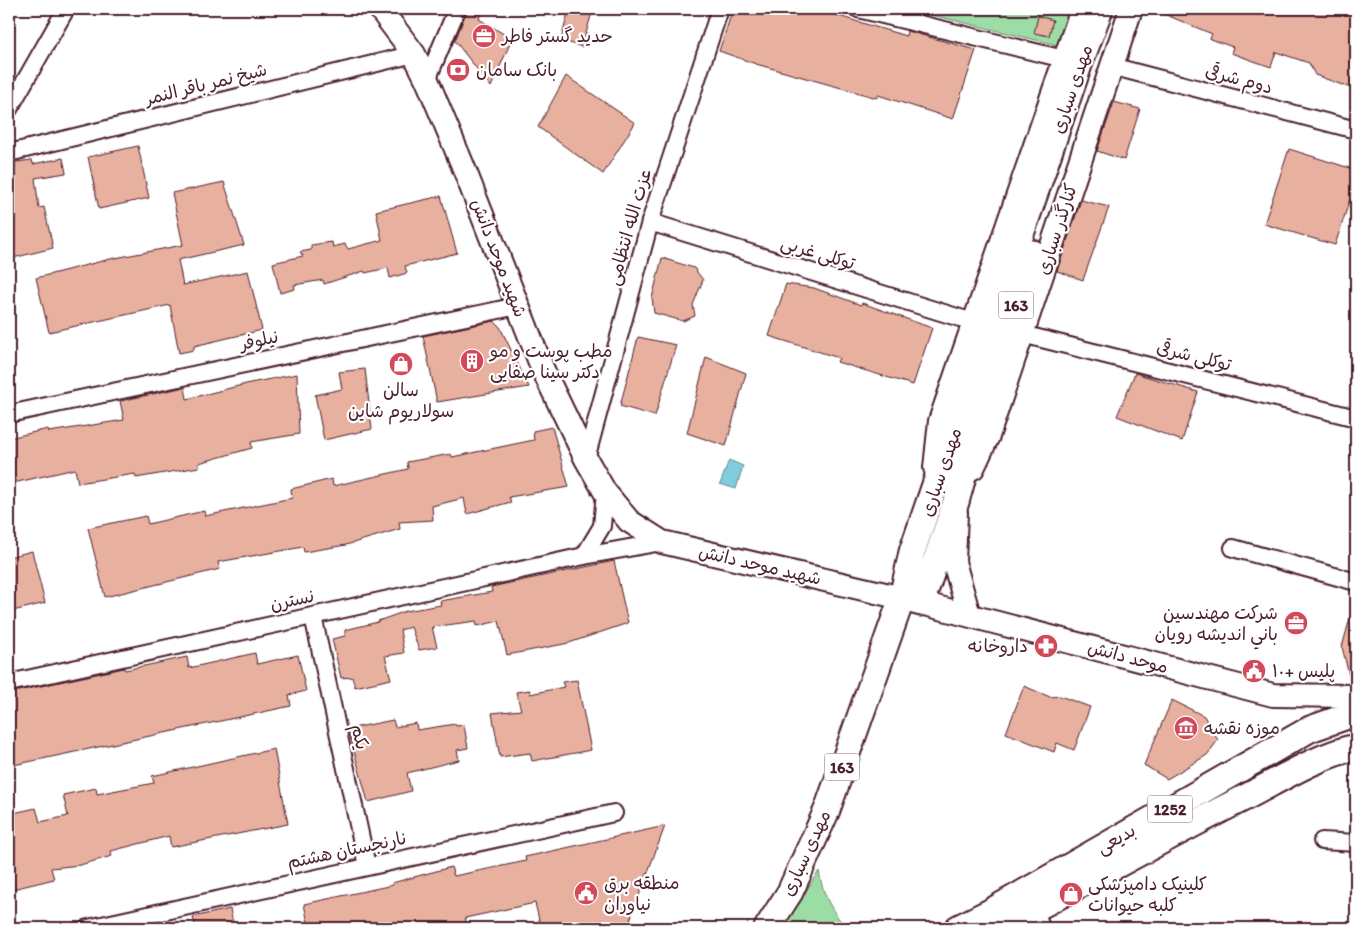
<svg xmlns="http://www.w3.org/2000/svg" width="1365" height="937" font-family="Itim,'Playpen Sans Arabic',sans-serif">
<rect width="100%" height="100%" fill="#fff"/>
<filter id="ink" filterUnits="userSpaceOnUse"><feTurbulence type="fractalNoise" baseFrequency=".02" numOctaves="2"/><feDisplacementMap in="SourceGraphic" scale="10" xChannelSelector="R" yChannelSelector="G"/><feConvolveMatrix kernelMatrix="1 2 1 2 8 2 1 2 1" color-interpolation-filters="sRGB"/></filter>
<g filter="url(#ink)">
<!-- green -->
<g fill="#9cdda6" stroke="#737e68">
<polygon points="907,9 1070,9 1057,45"/>
<path d="M819,871C822,893 832,913 847,928H782Z"/>
</g>
<!-- water -->
<polygon fill="#7fcedc" stroke="#6a8895" points="729,460 743,466 736,489 720,484"/>
<!-- building -->
<g fill="#e8b09f" stroke="#4a1f2b">
<polygon points="569,9 593,9 582,47 561,40"/>
<polygon points="733,9 815,9 906,36 907,31 976,50 953,119 878,95 877,98 756,64 719,51"/>
<polygon points="1152,9 1356,9 1356,90 1315,75 1309,63 1276,52 1271,67 1231,53 1233,47 1210,39 1212,34"/>
<polygon points="467,10 481,13 479,19 512,39 491,87 455,41"/>
<polygon points="1038,16 1053,20 1049,36 1034,33"/>
<polygon points="566,76 635,123 603,174 538,127"/>
<polygon points="1114,102 1140,109 1124,160 1097,151"/>
<polygon points="138,146 149,198 99,209 88,157"/>
<polygon points="1289,149 1356,170 1356,181 1335,245 1264,224"/>
<polygon points="63,158 66,173 35,178 39,208 44,207 53,248 9,259 9,163 32,160 33,164"/>
<polygon points="224,182 244,245 178,260 183,285 248,271 262,330 194,346 194,350 179,353 170,305 49,332 36,278 110,259 183,245 172,193"/>
<polygon points="441,196 457,253 405,266 407,273 390,278 388,268 365,273 364,271 324,284 323,280 294,285 295,289 280,293 273,263 303,256 300,252 311,250 311,245 332,242 333,247 345,244 348,249 382,240 376,211"/>
<polygon points="1081,200 1109,207 1083,280 1057,271"/>
<polygon points="662,258 694,268 703,280 693,305 695,316 683,321 654,313 652,298"/>
<polygon points="786,284 814,288 861,305 862,303 932,328 913,385 837,362 839,358 769,336"/>
<polygon points="494,321 500,327 529,387 437,402 423,336"/>
<polygon points="638,337 676,345 655,416 620,406"/>
<polygon points="706,357 746,373 726,446 687,433"/>
<polygon points="365,369 372,429 324,440 315,395 342,389 339,372"/>
<polygon points="1135,373 1198,392 1182,441 1117,416"/>
<polygon points="297,374 299,434 251,442 252,448 199,463 199,467 136,478 135,474 78,483 75,469 9,484 9,438 48,429 49,432 124,420 120,401 185,387 187,399 250,383"/>
<polygon points="552,427 569,487 509,497 511,502 467,514 464,498 432,506 433,520 399,522 400,529 346,545 304,552 303,547 218,562 220,569 105,597 88,528 146,516 148,524 204,511 205,516 292,498 291,489 332,479 333,486 408,469 407,462 451,454 452,457 534,440 533,431"/>
<polygon points="32,551 45,603 9,612 9,557"/>
<polygon points="614,561 628,623 569,643 507,655 499,621 477,626 476,621 432,627 437,647 419,650 411,627 400,630 404,653 385,656 391,679 355,687 352,677 341,678 332,639 345,636 345,630 378,622 378,621 406,611 441,605 440,601 492,592 491,587"/>
<polygon points="1352,611 1356,611 1356,683 1351,683 1342,647"/>
<polygon points="255,653 257,664 298,655 306,691 289,695 291,706 9,766 9,693 124,668 125,670 187,657 189,668"/>
<polygon points="577,680 591,750 532,761 530,753 500,757 492,713 521,710 516,692 530,690 530,694 564,687 562,682"/>
<polygon points="1024,686 1050,697 1060,696 1090,707 1074,750 1057,743 1054,752 1006,733"/>
<polygon points="1172,700 1204,716 1218,740 1207,755 1167,779 1144,765"/>
<polygon points="393,720 395,727 416,723 417,730 455,724 456,726 464,725 468,748 457,750 459,760 407,773 411,791 368,802 348,729"/>
<polygon points="274,749 288,824 171,847 169,836 111,851 112,856 80,865 51,868 54,879 9,890 9,814 36,808 40,822 68,816 63,795 96,788 97,794 154,783 152,776"/>
<polygon points="665,826 627,928 541,928 535,903 465,918 467,924 451,928 309,928 304,904 393,885 392,883 451,867 454,876 526,861 525,857"/>
<polygon points="230,909 234,928 196,928 193,917"/>
</g>
<g fill="none" stroke-linecap="round" stroke-linejoin="round">
<!-- minor casing -->
<g stroke="#4a1f2b" stroke-width="20">
<g id="minor">
<polyline points="858,9 1064,59"/>
<polyline points="1111,66 1356,130"/>
<polyline points="427,80 457,9"/>
<polyline points="9,109 66,9"/>
<polyline points="9,153 414,54"/>
<polyline points="650,222 973,322"/>
<polyline points="1022,334 1356,418"/>
<polyline points="9,414 517,306"/>
<polyline points="586,459 650,222 720,9"/>
<polyline points="1233,548 1356,582"/>
<polyline points="584,556 602,526 605,492"/>
<polyline points="313,616 367,866"/>
<polyline points="9,683 584,556 662,542"/>
<polyline points="1322,841 1356,843"/>
<polyline points="1035,909 1041,928"/>
<polyline points="88,928 614,813"/>
</g>
</g>
<!-- secondary casing -->
<g stroke="#4a1f2b" stroke-width="26">
<g id="secondary">
<polyline points="380,9 414,54 427,80 463,166 543,370 586,459 605,492 629,521 662,542 902,598"/>
<polyline points="935,468 940,421 1082,9"/>
<polyline points="973,468 988,436 1131,9"/>
<polyline points="956,513 954,562 969,615"/>
<polyline points="921,603 1273,695 1356,696"/>
</g>
</g>
<!-- primary casing -->
<g stroke="#4a1f2b" stroke-width="29">
<g id="primary">
<polyline points="902,598 921,603 956,502 975,433 1033,253"/>
<polyline points="767,928 790,892 827,810 902,598 912,552 1079,65 1100,9"/>
<polyline points="958,928 988,913 1310,729 1356,713"/>
<path d="M997,928C1081,886 1162,839 1246,797C1281,779 1317,756 1356,747"/>
</g>
</g>
<!-- minor -->
<use href="#minor" stroke="#fff" stroke-width="16"/>
<!-- secondary -->
<use href="#secondary" stroke="#fff" stroke-width="22"/>
<!-- primary -->
<use href="#primary" stroke="#fff" stroke-width="25"/>
</g>
</g>
<!-- icons -->
<defs>
<g id="office-disc" transform="scale(1.25)"><circle r="9.5" fill="#d1495b" stroke="#fff"/><path d="M-6-3h4V-5.5h4V-3h4V5H-6ZM-1-4.5V-3h2v-1.5ZM-6 0V1H6V0Z" fill="#fff"/></g>
<g id="bank-disc" transform="scale(1.25)"><circle r="9.5" fill="#d1495b" stroke="#fff"/><path d="M-6-4H6V4H-6ZM0-2.3a2.3 2.3 0 1 0 0 4.6a2.3 2.3 0 1 0 0-4.6Z" fill="#fff"/></g>
<g id="building-disc" transform="scale(1.25)"><circle r="9.5" fill="#d1495b" stroke="#fff"/><path d="M-4-6H4V6H1V3H-1V6H-4ZM-2.5-4.3h1.7v1.8h-1.7ZM.8-4.3h1.7v1.8H.8ZM-2.5-1h1.7V.8h-1.7ZM.8-1h1.7V.8H.8Z" fill="#fff"/></g>
<g id="shop-disc" transform="scale(1.25)"><circle r="9.5" fill="#d1495b" stroke="#fff"/><path d="M-5-2.5h2.3a2.7 3.5 0 0 1 5.4 0H5L5.5 6h-11ZM-1.5-2.5h3a1.5 2.3 0 0 0-3 0Z" fill="#fff"/></g>
<g id="pharmacy-disc" transform="scale(1.25)"><circle r="9.5" fill="#d1495b" stroke="#fff"/><path d="M-2-6h4v4h4v4h-4v4h-4v-4h-4v-4h4Z" fill="#fff"/></g>
<g id="civic-disc" transform="scale(1.25)"><circle r="9.5" fill="#d1495b" stroke="#fff"/><path d="M-.6-6.5H3V-4.5H.6V-3L4-1V1h2V6H-6V1h2V-1L-.6-3ZM-1.2 2.5V6h2.4V2.5Z" fill="#fff"/></g>
<g id="museum-disc" transform="scale(1.25)"><circle r="9.5" fill="#d1495b" stroke="#fff"/><path d="M0-6L6-3V-2H-6V-3ZM-5-1h2V3h-2ZM-1-1h2V3h-2ZM3-1h2V3H3ZM-6 4H6V6H-6Z" fill="#fff"/></g>
</defs>
<g fill-rule="evenodd">
<use href="#office-disc" x="484" y="36"/>
<use href="#bank-disc" x="458" y="70"/>
<use href="#building-disc" x="472" y="361"/>
<use href="#shop-disc" x="401" y="364"/>
<use href="#office-disc" x="1296" y="623"/>
<use href="#pharmacy-disc" x="1046" y="646"/>
<use href="#civic-disc" x="1254" y="671"/>
<use href="#museum-disc" x="1186" y="728"/>
<use href="#civic-disc" x="586" y="893"/>
<use href="#shop-disc" x="1071" y="894"/>
</g>
<g text-anchor="middle" stroke-width="4.5" stroke-linejoin="round" paint-order="stroke">
<!-- shield labels -->
<g fill="#fff" stroke="#80626b" stroke-width="1">
<rect x="998.5" y="291.5" width="35" height="27" rx="4"/>
<rect x="824.5" y="753.5" width="35" height="27" rx="4"/>
<rect x="1147.5" y="795.5" width="45" height="27" rx="4"/>
</g>
<g font-size="16" font-weight="bold" fill="#4a1f2b">
<text x="1016" y="311">163</text>
<text x="842" y="773">163</text>
<text x="1170" y="815">1252</text>
</g>
<!-- poi labels -->
<g font-size="18" fill="#4a1f2b" stroke="#fff" text-anchor="start">
<text x="502" y="42">حدید گستر فاطر</text>
<text x="476" y="76">بانک سامان</text>
<text x="490" y="357">مطب پوست و مو<tspan x="490" dy="21">دکتر سینا صفایی</tspan></text>
<text x="401" y="396" text-anchor="middle">سالن<tspan x="401" dy="21">سولاریوم شاین</tspan></text>
<text x="1278" y="619" text-anchor="end">شركت مهندسين<tspan x="1278" dy="21">باني انديشه رويان</tspan></text>
<text x="1028" y="652" text-anchor="end">داروخانه</text>
<text x="1272" y="677">پلیس +۱۰</text>
<text x="1204" y="734">موزه نقشه</text>
<text x="604" y="889">منطقه برق<tspan x="604" dy="21">نیاوران</tspan></text>
<text x="1088" y="890">کلینیک دامپزشکی<tspan x="1088" dy="21">کلبه حیوانات</tspan></text>
</g>
<!-- street labels -->
<g font-size="18" fill="#4a1f2b" stroke="#fff">
<text transform="translate(1239 79) rotate(15)" y="6">دوم شرقی</text>
<text transform="translate(206 84) rotate(-14)" y="6">شیخ نمر باقر النمر</text>
<text transform="translate(1072 89) rotate(-71)" y="6">مهدی سباری</text>
<text transform="translate(629 227) rotate(-74)" y="6">عزت الله انتظامی</text>
<text transform="translate(1057 229) rotate(-72)" y="6">کنارگذر سباری</text>
<text transform="translate(818 253) rotate(17)" y="6">توکلی غربی</text>
<text transform="translate(499 258) rotate(69)" y="6">شهید موحد دانش</text>
<text transform="translate(259 340) rotate(-12)" y="6">نیلوفر</text>
<text transform="translate(1194 356) rotate(14)" y="6">توکلی شرقی</text>
<text transform="translate(941 472) rotate(-71)" y="6">مهدی سباری</text>
<text transform="translate(760 565) rotate(13)" y="6">شهید موحد دانش</text>
<text transform="translate(292 600) rotate(-12)" y="6">نسترن</text>
<text transform="translate(1128 657) rotate(15)" y="6">موحد دانش</text>
<text transform="translate(360 737) rotate(78)" y="6">یکم</text>
<text transform="translate(1116 839) rotate(-30)" y="6">بدیعی</text>
<text transform="translate(347 850) rotate(-12)" y="6">نارنجستان هشتم</text>
<text transform="translate(806 853) rotate(-65)" y="6">مهدی سباری</text>
</g>
</g>
<!-- margin -->
<rect width="1365" height="937" fill="none" stroke="#fff" stroke-width="30"/>
<rect x="15" y="15" width="1335" height="907" fill="none" stroke="#4a1f2b" stroke-width="2" filter="url(#ink)"/>
</svg>
